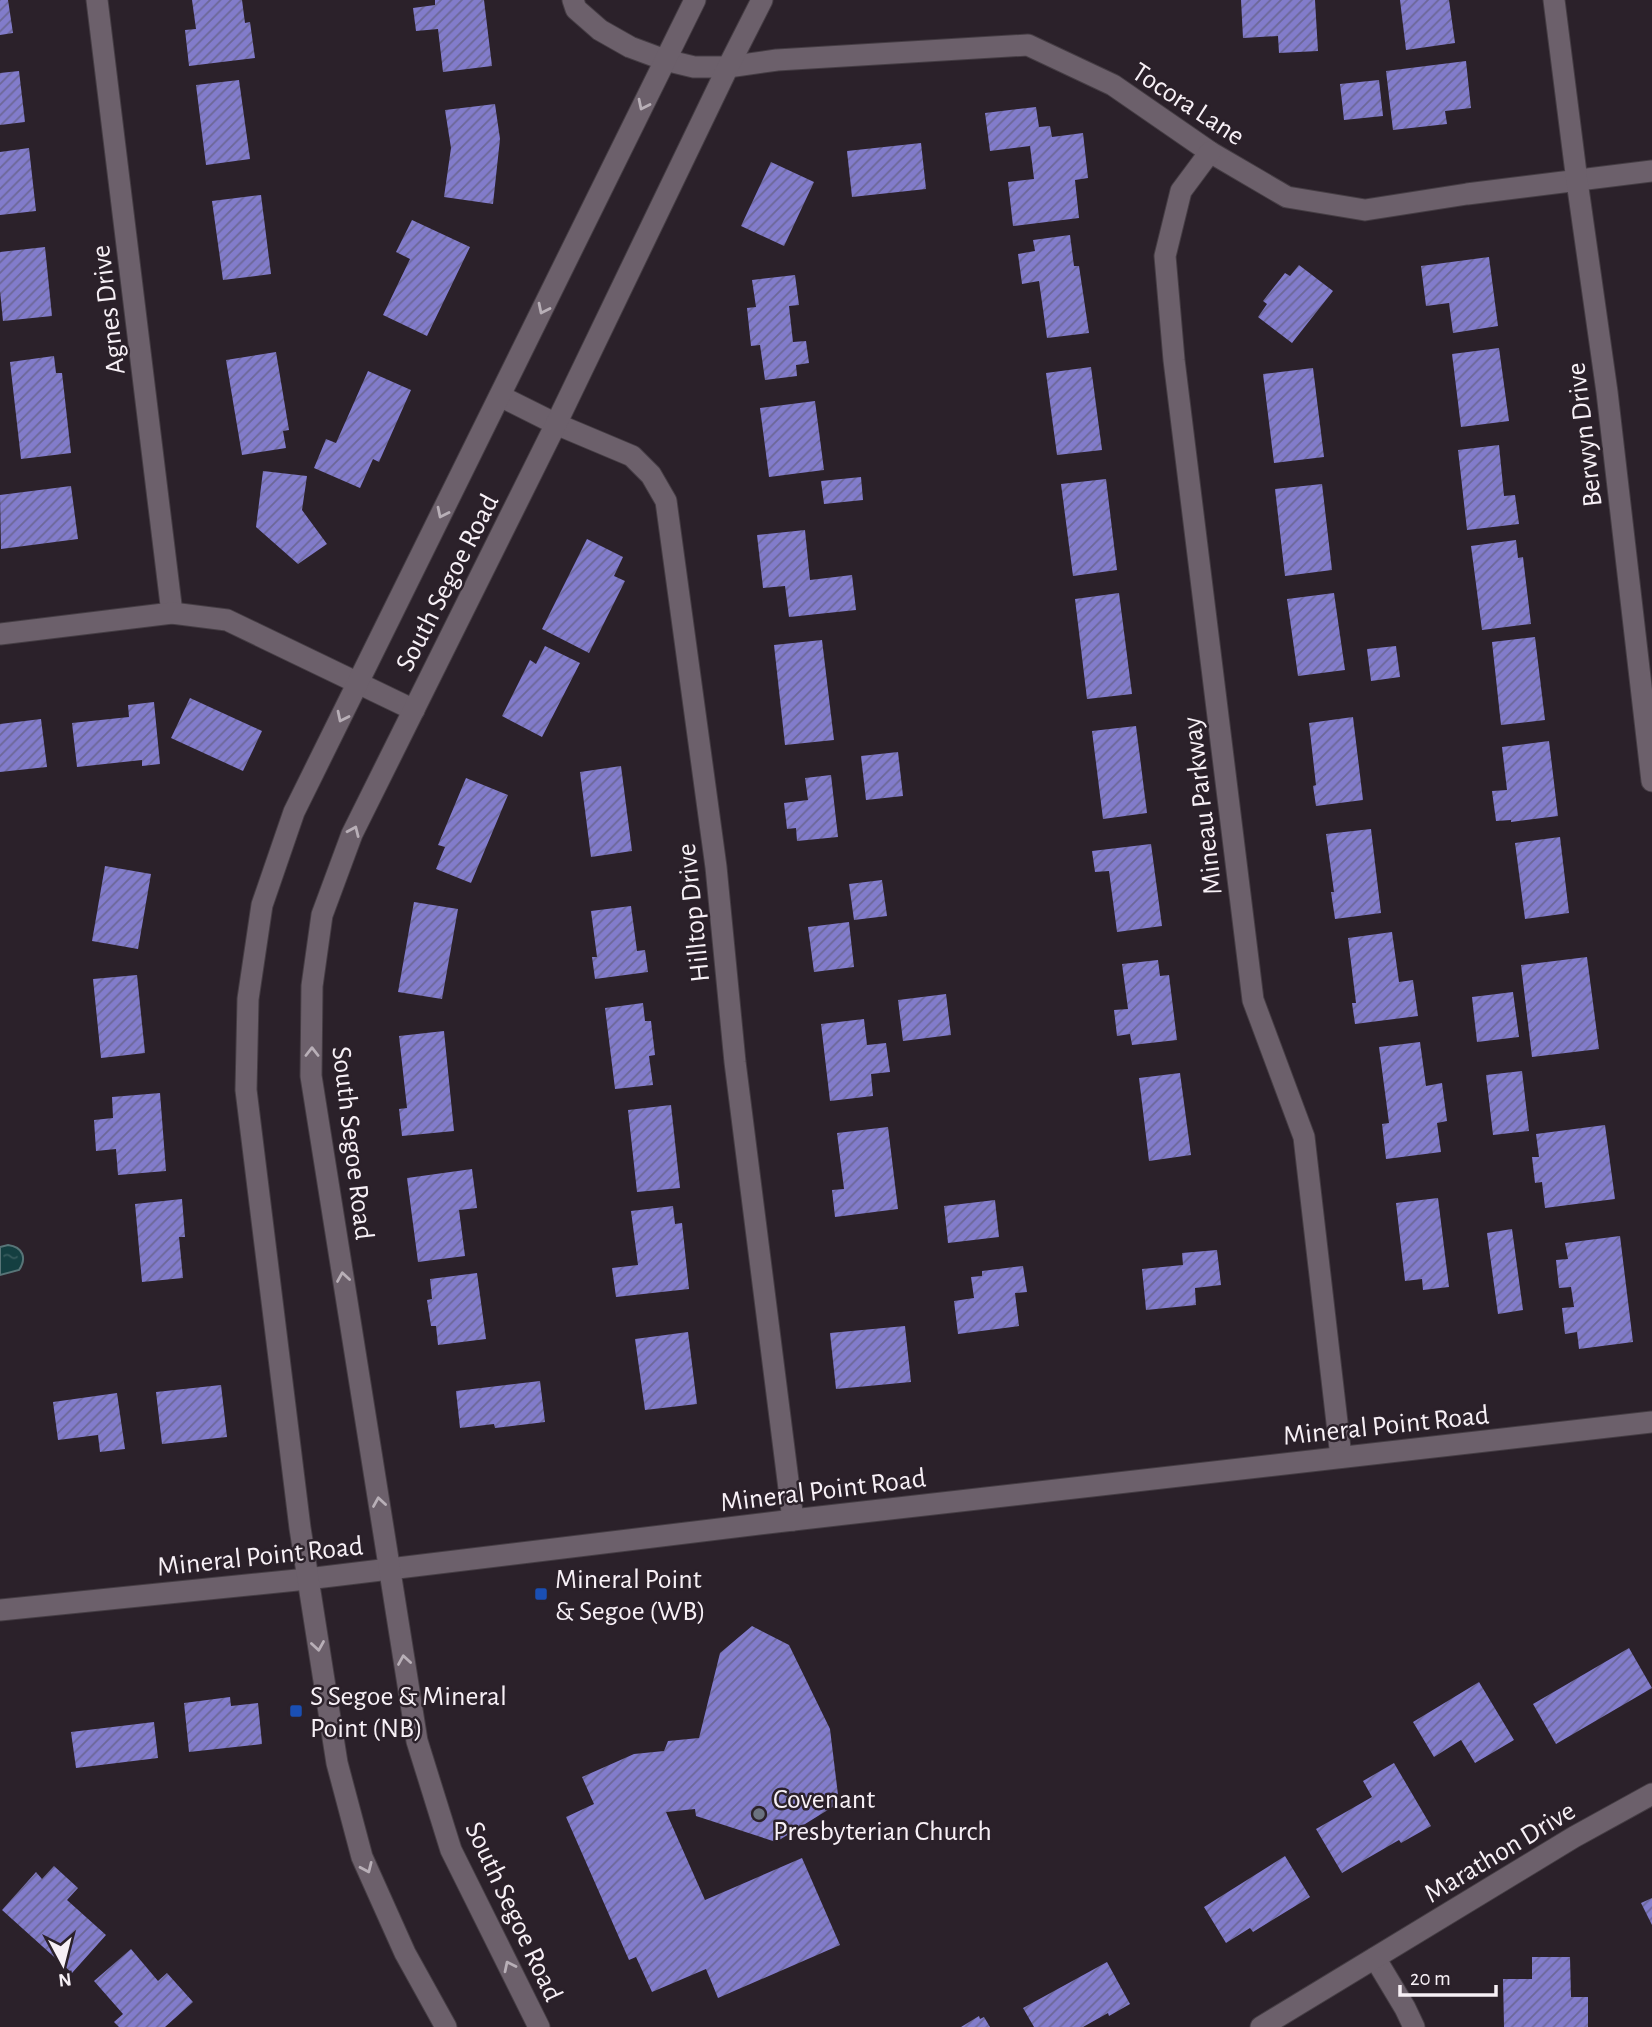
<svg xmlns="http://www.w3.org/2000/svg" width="1652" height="2027" font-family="'Alegreya Sans',sans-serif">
<defs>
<pattern id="water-ripples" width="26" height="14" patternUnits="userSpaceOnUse" patternTransform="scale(1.75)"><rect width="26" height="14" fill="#143f41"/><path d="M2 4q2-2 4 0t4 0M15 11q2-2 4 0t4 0" fill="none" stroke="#375b5d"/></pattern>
<pattern id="building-hatch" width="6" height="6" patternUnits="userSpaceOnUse" patternTransform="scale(1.75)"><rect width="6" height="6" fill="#827ccb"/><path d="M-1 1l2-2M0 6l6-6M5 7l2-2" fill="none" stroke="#6c6797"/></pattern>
</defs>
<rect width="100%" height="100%" fill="#2b212a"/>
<!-- water -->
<path fill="url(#water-ripples)" stroke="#587477" stroke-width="2" d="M8,1245C23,1247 27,1258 19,1270L0,1275V1247Z"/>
<!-- building -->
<g fill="url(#building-hatch)">
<polygon points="0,0 8,0 13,33 0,35"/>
<polygon points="192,0 242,0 245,23 250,22 255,58 189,66 185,30 196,29"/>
<polygon points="435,0 484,0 492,66 443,72 438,29 416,31 413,8 435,5"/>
<polygon points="1241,0 1315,0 1318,51 1279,53 1278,36 1243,38"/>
<polygon points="1400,0 1449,0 1455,43 1406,50"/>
<polygon points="1466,61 1471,108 1445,111 1447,124 1393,130 1386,71"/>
<polygon points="19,71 25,122 0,125 0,73"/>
<polygon points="239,80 250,159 206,165 196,85"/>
<polygon points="1379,80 1383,116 1344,120 1340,84"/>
<polygon points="495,104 500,139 493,204 444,197 451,148 445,110"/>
<polygon points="1036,107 1039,127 1050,126 1052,137 1083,133 1088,178 1075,180 1079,218 1013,226 1008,182 1034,179 1030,146 990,151 985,113"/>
<polygon points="921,143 926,189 852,197 847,151"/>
<polygon points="29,148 36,211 0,215 0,152"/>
<polygon points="771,162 814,182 784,246 741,226"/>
<polygon points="261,195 271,274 223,280 212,201"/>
<polygon points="412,220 470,247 427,336 383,315 410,259 396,252"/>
<polygon points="1070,235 1074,266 1079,266 1089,333 1047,338 1039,281 1022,284 1018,254 1035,251 1033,240"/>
<polygon points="45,247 52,316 3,321 0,291 0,252"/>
<polygon points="1489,257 1498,326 1453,333 1449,303 1426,306 1421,266"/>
<polygon points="1299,265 1333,291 1292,343 1258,317 1267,304 1263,301 1285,273 1290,276"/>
<polygon points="795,275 799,305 789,306 793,342 806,341 809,363 796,365 797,376 765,380 760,345 751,346 747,308 756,307 752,280"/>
<polygon points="1499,348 1509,421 1461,427 1452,354"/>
<polygon points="276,352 289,430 283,431 286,448 242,455 226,360"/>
<polygon points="54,356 56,373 62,373 71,453 21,459 10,362"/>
<polygon points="1091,367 1102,450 1057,455 1046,373"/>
<polygon points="1313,368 1324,457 1274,463 1263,374"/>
<polygon points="368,371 411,390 379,462 373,459 360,488 314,468 326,439 336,443"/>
<polygon points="815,401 824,470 769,477 760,408"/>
<polygon points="1499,445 1504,496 1515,495 1519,524 1467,530 1458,450"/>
<polygon points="263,471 307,476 302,510 327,544 298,564 256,527"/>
<polygon points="861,477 863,500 824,504 821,481"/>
<polygon points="1106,479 1117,570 1073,576 1061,484"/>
<polygon points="1322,484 1332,570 1285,576 1275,489"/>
<polygon points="71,486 78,539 1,549 0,495"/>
<polygon points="805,530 810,580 852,575 856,610 789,617 785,586 763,588 757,535"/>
<polygon points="587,539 623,557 614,576 625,581 589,653 542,629"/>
<polygon points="1516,540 1518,558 1523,557 1531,624 1482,630 1471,546"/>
<polygon points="1119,593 1132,694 1087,699 1075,599"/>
<polygon points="1334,593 1345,670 1298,676 1287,599"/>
<polygon points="1535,637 1545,720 1501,725 1492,642"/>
<polygon points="822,640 834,740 785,745 774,645"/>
<polygon points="545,646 580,663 542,737 502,716 530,660 536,664"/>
<polygon points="1396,646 1400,677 1371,681 1367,649"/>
<polygon points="190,698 262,731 243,771 171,738"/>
<polygon points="154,702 160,764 142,766 142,760 77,767 72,723 129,717 128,705"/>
<polygon points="1353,717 1363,800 1316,806 1313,786 1316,785 1309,723"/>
<polygon points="41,719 47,767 0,772 0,724"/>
<polygon points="1136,726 1147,813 1103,819 1092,731"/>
<polygon points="1549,741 1558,816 1511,822 1511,820 1496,821 1492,791 1507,790 1502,747"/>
<polygon points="898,752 903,796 866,800 861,756"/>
<polygon points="621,766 632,851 591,857 580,772"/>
<polygon points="831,775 838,837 797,841 796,828 787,829 784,803 808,800 805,778"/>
<polygon points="466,778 508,795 471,883 436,869 445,847 438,845"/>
<polygon points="1371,829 1381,913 1335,919 1331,892 1334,892 1326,834"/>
<polygon points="1560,837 1569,913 1525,919 1515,843"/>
<polygon points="1151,844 1162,926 1117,932 1109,871 1095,872 1092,851"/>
<polygon points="105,866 151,874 138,949 92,941"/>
<polygon points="882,880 887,916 854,920 849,884"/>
<polygon points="414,902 458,909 442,999 398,992"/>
<polygon points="631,906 637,951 645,950 648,972 595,979 592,957 597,957 591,911"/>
<polygon points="849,922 854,967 814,972 808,927"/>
<polygon points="1392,932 1399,982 1413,980 1418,1016 1355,1024 1352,1003 1356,1003 1348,938"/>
<polygon points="1587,957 1599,1049 1532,1057 1521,965"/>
<polygon points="1158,960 1160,976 1169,975 1177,1040 1132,1045 1130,1034 1117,1036 1114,1010 1128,1009 1122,964"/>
<polygon points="137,975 145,1053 101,1058 93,979"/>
<polygon points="1513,992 1519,1037 1477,1042 1472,997"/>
<polygon points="946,994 951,1035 903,1041 898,1000"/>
<polygon points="643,1003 645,1021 651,1021 655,1055 649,1056 653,1085 615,1089 605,1008"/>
<polygon points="864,1019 867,1045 886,1043 890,1072 871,1074 873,1096 830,1101 821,1024"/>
<polygon points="444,1031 454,1131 402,1136 399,1109 407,1108 399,1036"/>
<polygon points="1420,1042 1426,1086 1442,1083 1447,1121 1437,1123 1441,1152 1386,1159 1382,1124 1389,1123 1379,1047"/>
<polygon points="1522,1071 1529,1131 1493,1135 1486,1075"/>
<polygon points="1180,1073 1191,1155 1149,1161 1139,1078"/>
<polygon points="160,1093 166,1171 118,1175 116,1149 96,1151 94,1120 113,1118 112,1097"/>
<polygon points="671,1105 680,1188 637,1192 628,1110"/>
<polygon points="1605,1125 1615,1199 1545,1208 1542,1182 1535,1183 1532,1157 1539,1157 1536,1134"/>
<polygon points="888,1127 898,1209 835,1217 832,1190 844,1189 837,1133"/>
<polygon points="472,1169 477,1208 459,1210 465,1256 418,1262 407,1178"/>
<polygon points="1438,1198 1449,1287 1423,1290 1422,1279 1405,1281 1396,1203"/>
<polygon points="182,1199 185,1237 179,1237 183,1278 142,1282 135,1204"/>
<polygon points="995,1200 999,1237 948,1243 944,1206"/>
<polygon points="673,1206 675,1224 682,1223 689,1289 616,1297 612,1268 638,1265 631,1211"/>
<polygon points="1512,1229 1523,1310 1498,1314 1487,1233"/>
<polygon points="1620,1236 1633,1342 1579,1349 1577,1332 1565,1334 1562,1308 1574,1307 1571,1287 1559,1288 1556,1260 1568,1259 1565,1243"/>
<polygon points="1217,1250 1221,1285 1195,1288 1196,1305 1146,1310 1142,1269 1183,1265 1182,1253"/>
<polygon points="1023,1266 1027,1292 1015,1293 1019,1326 958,1334 954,1301 974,1298 971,1277 982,1276 982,1271"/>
<polygon points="477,1273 486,1339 438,1345 436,1326 431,1326 427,1300 432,1299 430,1279"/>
<polygon points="905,1326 911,1382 836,1389 830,1333"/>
<polygon points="688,1332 697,1404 645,1410 635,1339"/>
<polygon points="540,1381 545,1422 495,1428 494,1424 460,1428 456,1391"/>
<polygon points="221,1385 227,1437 162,1444 156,1392"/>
<polygon points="117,1393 125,1449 100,1452 98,1435 58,1440 53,1402"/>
<polygon points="752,1626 789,1645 830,1729 839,1803 776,1842 696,1816 695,1809 666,1812 705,1900 802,1858 840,1945 718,1998 706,1969 652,1992 636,1957 629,1960 566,1817 594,1804 582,1777 634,1754 664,1751 668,1741 699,1738 720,1653"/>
<polygon points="1629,1648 1652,1688 1556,1744 1533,1704"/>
<polygon points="1479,1682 1514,1740 1475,1763 1461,1740 1434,1757 1413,1722"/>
<polygon points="230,1697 231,1706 258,1703 262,1744 189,1752 184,1703"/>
<polygon points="154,1722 158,1758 76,1768 71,1732"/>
<polygon points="1394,1763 1431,1826 1401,1843 1399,1840 1342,1873 1316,1829 1372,1797 1363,1781"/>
<polygon points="1285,1856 1310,1897 1253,1932 1250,1928 1226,1943 1204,1907"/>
<polygon points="54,1866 78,1888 67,1900 106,1935 72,1973 2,1910 36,1872 42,1879"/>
<polygon points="1652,1898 1652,1925 1641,1903"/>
<polygon points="131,1949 158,1981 167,1973 193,2002 165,2027 119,2027 114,2022 123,2014 94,1981"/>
<polygon points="1532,1957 1570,1957 1571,1997 1588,1997 1588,2027 1504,2027 1503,1979 1532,1979"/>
<polygon points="1107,1962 1130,2004 1109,2016 1108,2013 1083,2027 1034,2027 1023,2008"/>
<polygon points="979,2016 980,2019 984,2017 990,2027 961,2027"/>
</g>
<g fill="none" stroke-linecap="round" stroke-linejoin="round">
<!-- street casing -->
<g stroke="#453d44" stroke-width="23">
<g id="street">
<polyline points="97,0 172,613"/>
<polyline points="573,0 576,9 600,30 630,47 665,60 694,67 728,67 777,60 1028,45 1113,85 1210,152 1287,197 1365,210 1467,194 1652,171"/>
<polyline points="1554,0 1577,181 1607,392 1652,781"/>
<polyline points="1210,152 1181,191 1165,256 1174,360 1253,1000 1304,1137 1341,1457"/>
<polyline points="500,396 556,424 632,456 651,475 666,501 716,867 735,1062 793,1520"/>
<polyline points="0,634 172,613 227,620 414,710"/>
<polyline points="1375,1958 1405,2008 1414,2027"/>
<polyline points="1261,2027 1574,1837 1652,1794"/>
</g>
</g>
<!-- secondary casing -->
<g stroke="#453d44" stroke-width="23">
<g id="secondary">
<polyline points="0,1610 307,1579 793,1520 1652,1422"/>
<polyline points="446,2027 405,1953 362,1857 337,1763 300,1528 246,1090 248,999 262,905 294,812 695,0"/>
<polyline points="539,2027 451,1850 417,1741 311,1076 312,986 322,915 352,834 556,424 728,67 762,0"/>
</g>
</g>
<!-- street -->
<use href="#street" stroke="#6c606b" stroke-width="21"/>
<!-- secondary -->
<use href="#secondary" stroke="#6c606b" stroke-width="21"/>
</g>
<!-- one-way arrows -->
<defs><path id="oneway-chevron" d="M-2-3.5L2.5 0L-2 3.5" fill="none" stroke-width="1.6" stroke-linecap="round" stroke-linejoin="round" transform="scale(1.75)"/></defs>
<g stroke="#b8afb7">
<use href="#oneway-chevron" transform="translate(643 105) rotate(116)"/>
<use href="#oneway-chevron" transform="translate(543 309) rotate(116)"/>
<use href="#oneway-chevron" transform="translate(442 513) rotate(116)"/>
<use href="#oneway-chevron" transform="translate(342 717) rotate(116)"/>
<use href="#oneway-chevron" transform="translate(354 831) rotate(-66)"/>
<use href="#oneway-chevron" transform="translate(312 1052) rotate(-90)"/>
<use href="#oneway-chevron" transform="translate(343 1277) rotate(-99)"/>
<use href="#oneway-chevron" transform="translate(379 1502) rotate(-99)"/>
<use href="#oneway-chevron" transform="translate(318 1646) rotate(81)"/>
<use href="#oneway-chevron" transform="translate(404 1660) rotate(-99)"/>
<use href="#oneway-chevron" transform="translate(367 1868) rotate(66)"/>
<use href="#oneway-chevron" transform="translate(509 1966) rotate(-116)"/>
</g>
<!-- markers -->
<g fill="#1a4fb4" stroke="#2b212a" stroke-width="2.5">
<rect x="534" y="1587" width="14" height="14" rx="3.5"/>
<rect x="289" y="1704" width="14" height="14" rx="3.5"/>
</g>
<circle fill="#6b7280" stroke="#2b212a" stroke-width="2.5" cx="759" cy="1814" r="7"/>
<g text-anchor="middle" stroke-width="5" stroke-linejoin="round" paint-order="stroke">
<!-- street labels -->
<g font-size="28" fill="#f7f0f6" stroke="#2b212a">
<text transform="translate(1189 103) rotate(33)" y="10">Tocora Lane</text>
<text transform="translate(107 310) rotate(-97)" y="10">Agnes Drive</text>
<text transform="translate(1583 435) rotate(-97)" y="10">Berwyn Drive</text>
<text transform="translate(446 582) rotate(-63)" y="10">South Segoe Road</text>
<text transform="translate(1201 806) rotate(-97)" y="10">Mineau Parkway</text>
<text transform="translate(692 913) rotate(-96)" y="10">Hilltop Drive</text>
<text transform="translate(354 1143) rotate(83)" y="10">South Segoe Road</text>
<text transform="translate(1386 1424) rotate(-6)" y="10">Mineral Point Road</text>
<text transform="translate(823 1489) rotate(-7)" y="10">Mineral Point Road</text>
<text transform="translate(260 1555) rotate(-6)" y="10">Mineral Point Road</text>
<text transform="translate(1499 1851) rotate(-31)" y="10">Marathon Drive</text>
<text transform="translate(515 1911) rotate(65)" y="10">South Segoe Road</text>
</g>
<!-- poi labels -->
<g font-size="28" fill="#f7f0f6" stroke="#2b212a" text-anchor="start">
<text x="555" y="1588">Mineral Point<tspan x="555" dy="32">&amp; Segoe (WB)</tspan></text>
<text x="310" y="1705">S Segoe &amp; Mineral<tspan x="310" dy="32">Point (NB)</tspan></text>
<text x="773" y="1808">Covenant<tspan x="773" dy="32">Presbyterian Church</tspan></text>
</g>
</g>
<!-- north arrow -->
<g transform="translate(63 1964) rotate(173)" stroke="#2b212a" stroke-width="5" paint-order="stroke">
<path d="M0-5L12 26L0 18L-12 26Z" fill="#f7f0f6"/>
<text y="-10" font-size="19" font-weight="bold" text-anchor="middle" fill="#f7f0f6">N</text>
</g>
<!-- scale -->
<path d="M1400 1985v10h96v-10" fill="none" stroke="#f7f0f6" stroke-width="3.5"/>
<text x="1410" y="1985" font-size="21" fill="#f7f0f6" stroke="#2b212a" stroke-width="5" paint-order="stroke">20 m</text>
</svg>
